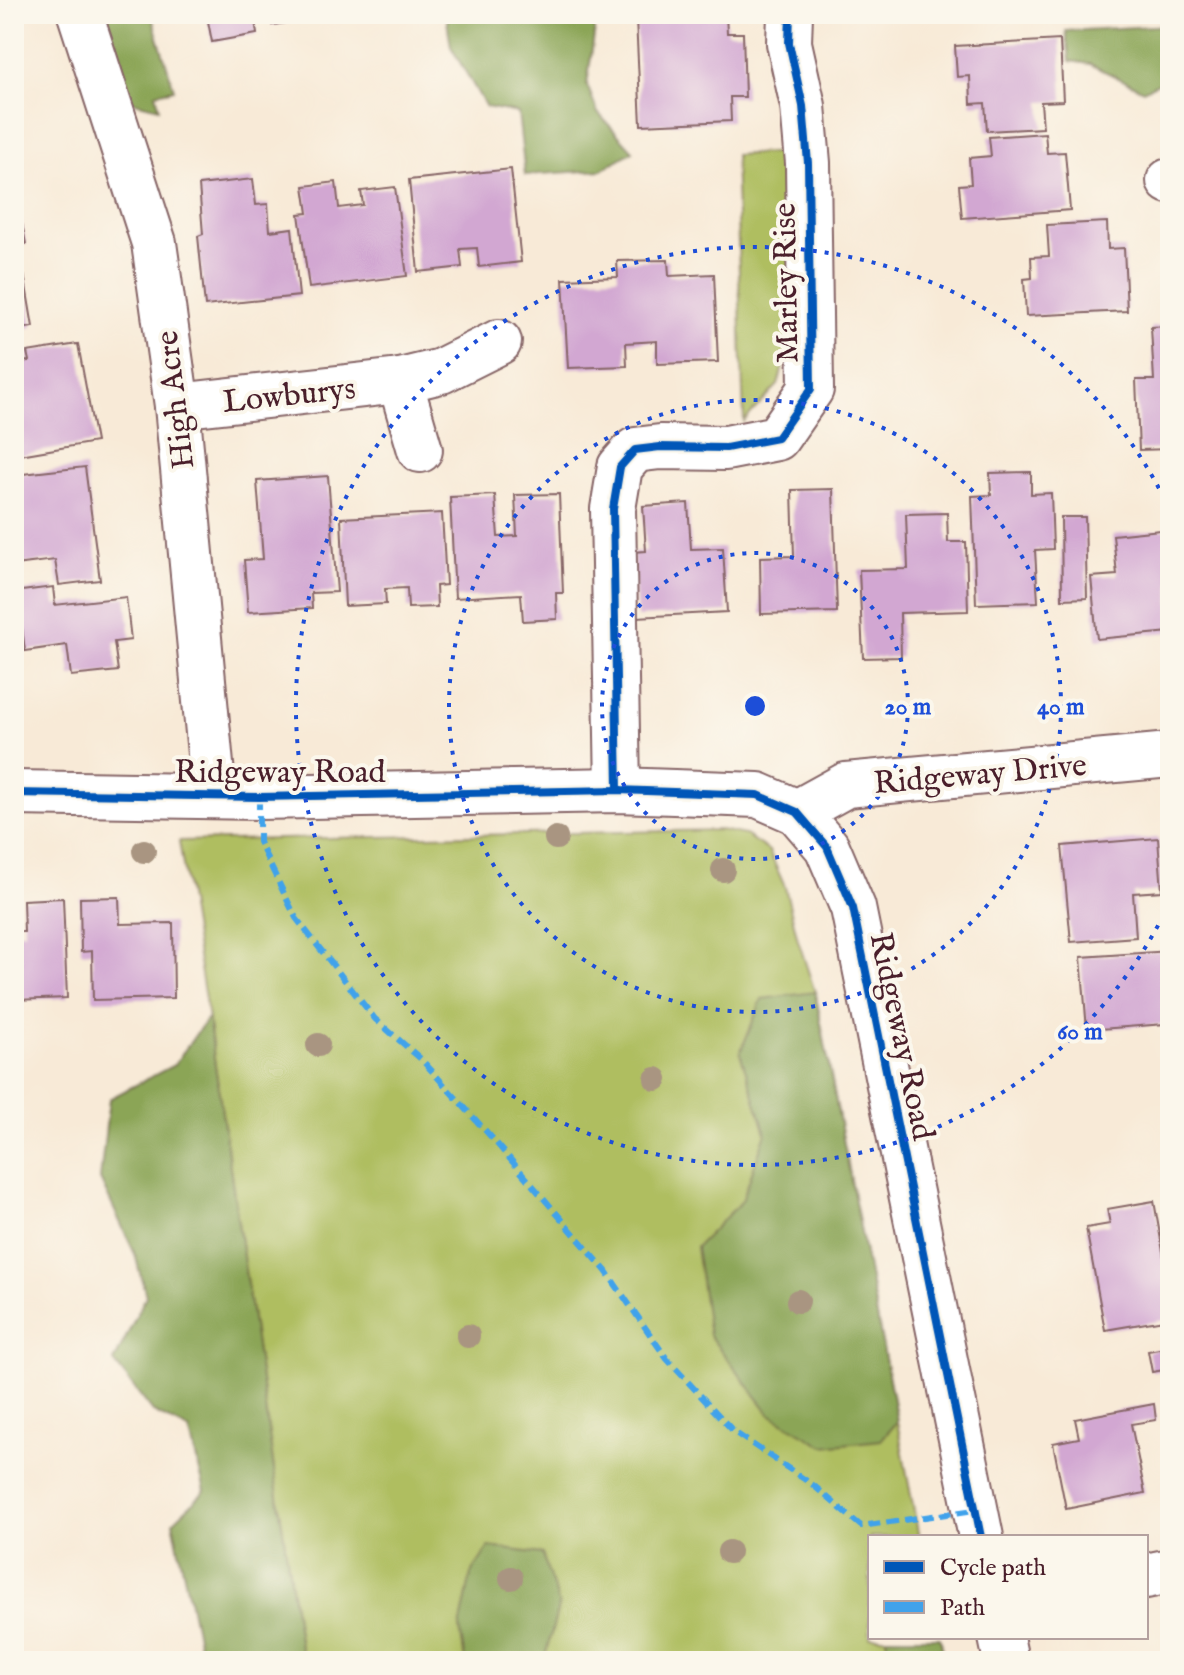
<svg xmlns="http://www.w3.org/2000/svg" width="1184" height="1675" font-family="'IM FELL English',serif">
<rect width="100%" height="100%" fill="#fbf7ec"/>
<filter id="ink" filterUnits="userSpaceOnUse"><feTurbulence type="fractalNoise" baseFrequency=".0125" numOctaves="2"/><feDisplacementMap in="SourceGraphic" scale="16" xChannelSelector="R" yChannelSelector="G"/><feConvolveMatrix kernelMatrix="1 2 1 2 8 2 1 2 1" color-interpolation-filters="sRGB"/></filter>
<filter id="wash" filterUnits="userSpaceOnUse"><feTurbulence type="fractalNoise" baseFrequency=".006" numOctaves="4" result="noise"/><feDisplacementMap in="SourceGraphic" scale="32" xChannelSelector="R" yChannelSelector="G"/><feGaussianBlur stdDeviation="1.8" result="paint"/><feColorMatrix in="noise" values="0 0 0 0 0 0 0 0 0 0 0 0 0 0 0 0 0 1.4 0 .05"/><feComposite in="paint" operator="in"/></filter>
<g filter="url(#wash)">
<rect width="100%" height="100%" fill="#f8ead7"/>
<!-- green -->
<g fill="#afbe61" stroke="#7c6e46" stroke-width="2">
<polygon points="788,152 792,334 778,385 744,421 735,155"/>
<polygon points="720,830 745,835 769,851 785,887 798,940 815,992 919,1537 870,1537 870,1637 940,1637 945,1661 302,1661 208,1017 179,841"/>
</g>
<!-- forest -->
<g fill="#8ba557" stroke="#6a6241" stroke-width="2">
<polygon points="97,14 151,14 174,89 156,93 159,108 130,101"/>
<polygon points="446,14 597,14 587,85 598,113 633,151 601,170 525,175 518,113 486,107 451,47"/>
<polygon points="1170,25 1170,78 1143,90 1090,64 1070,61 1066,31"/>
<polygon points="815,992 897,1421 881,1440 824,1446 770,1414 709,1335 696,1247 742,1201 766,1133 740,1053 762,999"/>
<polygon points="208,1017 302,1661 202,1661 173,1522 205,1491 189,1430 153,1412 114,1362 146,1296 135,1254 100,1179 109,1099 174,1065"/>
<polygon points="489,1547 542,1554 559,1604 544,1661 465,1661 460,1628 471,1574"/>
<polygon points="886,1637 940,1637 945,1661 889,1661"/>
</g>
<g id="blocks">
<!-- building -->
<g fill="#d2a7d2">
<polygon points="217,14 254,14 257,34 212,42 207,16"/>
<polygon points="270,14 329,14 330,16 272,25"/>
<polygon points="726,15 727,33 743,33 745,97 730,97 731,121 641,125 636,19"/>
<polygon points="1060,40 1063,101 1041,102 1043,128 987,131 985,103 971,104 970,76 957,77 955,46"/>
<polygon points="1045,133 1047,153 1065,152 1070,210 962,218 959,185 971,184 969,158 991,156 989,137"/>
<polygon points="511,169 521,262 479,267 477,248 460,249 462,267 418,272 409,180"/>
<polygon points="253,179 256,205 268,204 270,231 292,228 299,296 205,306 198,236 203,234 199,185"/>
<polygon points="14,182 26,244 14,246"/>
<polygon points="336,182 339,208 363,205 361,191 395,187 407,276 309,288 299,214 308,213 304,186"/>
<polygon points="1107,222 1108,249 1124,248 1127,311 1026,316 1024,279 1032,278 1031,257 1049,256 1047,225"/>
<polygon points="668,260 669,276 714,274 718,362 657,364 657,341 626,343 627,366 568,368 563,279 618,277 617,261"/>
<polygon points="24,274 33,327 14,330 14,276"/>
<polygon points="1170,326 1170,449 1139,450 1136,380 1154,380 1151,327"/>
<polygon points="78,344 96,442 14,456 14,363 29,361 27,352"/>
<polygon points="85,467 100,580 59,585 55,560 14,565 14,522 16,522 14,475"/>
<polygon points="1031,472 1031,494 1051,493 1053,549 1035,550 1038,602 976,604 972,496 991,495 990,473"/>
<polygon points="328,476 337,592 311,593 312,608 248,612 244,560 263,559 257,481"/>
<polygon points="833,489 837,612 761,614 760,557 794,556 792,490"/>
<polygon points="559,494 563,593 556,593 557,619 523,621 521,594 455,598 450,497 495,495 498,537 517,536 515,495"/>
<polygon points="688,503 691,549 723,548 727,612 637,617 633,552 646,551 643,506"/>
<polygon points="442,513 446,585 436,586 437,607 408,608 407,588 385,589 386,604 345,606 341,518"/>
<polygon points="947,513 948,542 966,542 968,611 900,613 901,657 863,658 859,570 908,569 906,514"/>
<polygon points="1061,517 1085,517 1087,598 1062,599"/>
<polygon points="1170,529 1170,632 1097,639 1091,577 1117,575 1113,535"/>
<polygon points="53,587 55,605 126,597 131,640 114,642 118,671 71,676 67,645 25,651 20,611 14,611 14,592"/>
<polygon points="1158,838 1162,891 1133,893 1136,937 1071,942 1062,846"/>
<polygon points="119,897 120,924 173,923 174,998 93,1000 92,951 81,952 80,898"/>
<polygon points="63,898 67,998 14,1000 14,932 24,932 23,900"/>
<polygon points="1170,951 1170,983 1162,983 1165,1024 1087,1030 1081,957"/>
<polygon points="1154,1201 1170,1291 1170,1319 1105,1330 1086,1228 1110,1224 1107,1209"/>
<polygon points="1170,1347 1170,1369 1152,1372 1148,1351"/>
<polygon points="1154,1404 1156,1420 1131,1424 1145,1493 1066,1509 1053,1443 1079,1438 1075,1419"/>
</g>
</g>
</g>
<g filter="url(#ink)">
<use href="#blocks" fill-opacity="0" stroke="#876667" stroke-width="2"/>
<g fill="none" stroke-linecap="round" stroke-linejoin="round">
<!-- minor casing -->
<g stroke="#876667" stroke-width="48">
<g id="minor">
<polyline points="80,14 154,243 177,406 214,796"/>
<polyline points="1169,181 1170,181"/>
<polyline points="400,381 420,450"/>
<polyline points="177,406 400,381 441,371 499,342"/>
<polyline points="618,790 613,509 620,467 635,450 660,447 726,448 777,438 811,389 808,163 803,106 789,43 790,14"/>
<polyline points="14,793 259,797 618,790 758,795 797,812 827,847 853,908 981,1537"/>
<polyline points="797,812 846,785 1170,755"/>
<polyline points="1146,1576 1170,1571"/>
<polyline points="1001,1637 1006,1661"/>
</g>
</g>
<!-- minor -->
<use href="#minor" stroke="#fff" stroke-width="44"/>
<!-- quiet -->
<polyline stroke="#40a2eb" stroke-width="6" stroke-dasharray="12 6" stroke-linecap="butt" points="259,797 259,842 296,918 375,1019 422,1060 492,1138 606,1271 667,1359 734,1432 813,1485 861,1526 975,1510"/>
<!-- cycleway casing -->
<g stroke="#fbf7ec" stroke-width="13">
<g id="cycleway">
<polyline points="618,790 613,509 620,467 635,450 660,447 726,448 777,438 811,389 808,163 803,106 789,43 790,14"/>
<polyline points="14,793 259,797 618,790 758,795 797,812 827,847 853,908 981,1537"/>
</g>
</g>
<!-- cycleway -->
<use href="#cycleway" stroke="#0057b8" stroke-width="8"/>
</g>
<!-- trees -->
<g fill="#a99581">
<circle cx="556" cy="838" r="12"/>
<circle cx="144" cy="851" r="12"/>
<circle cx="723" cy="870" r="12"/>
<circle cx="318" cy="1045" r="12"/>
<circle cx="656" cy="1079" r="12"/>
<circle cx="798" cy="1301" r="12"/>
<circle cx="468" cy="1336" r="12"/>
<circle cx="729" cy="1552" r="12"/>
<circle cx="511" cy="1578" r="12"/>
</g>
</g>
<!-- distance rings -->
<g fill="none" stroke="#1d4ed8" stroke-width="4" stroke-dasharray="4 8">
<circle cx="755" cy="706" r="153"/>
<circle cx="755" cy="706" r="306"/>
<path d="M1169 904A459 459 0 1 1 1169 508"/>
</g>
<g text-anchor="middle" stroke-width="8" stroke-linejoin="round" paint-order="stroke">
<!-- street labels -->
<g font-size="32" fill="#4a1f2b" stroke="#fbf7ec">
<text transform="translate(785 283) rotate(-91)" y="11">Marley Rise</text>
<text transform="translate(289 394) rotate(-6)" y="11">Lowburys</text>
<text transform="translate(174 400) rotate(-97)" y="11">High Acre</text>
<text x="280" y="782">Ridgeway Road</text>
<text transform="translate(980 773) rotate(-5)" y="11">Ridgeway Drive</text>
<text transform="translate(903 1036) rotate(78)" y="11">Ridgeway Road</text>
</g>
</g>
<circle cx="755" cy="706" r="12" fill="#1d4ed8" stroke="#fbf7ec" stroke-width="4"/>
<g font-size="24" text-anchor="middle" font-weight="bold" fill="#1d4ed8" stroke="#fbf7ec" stroke-width="8" stroke-linejoin="round" paint-order="stroke">
<text x="908" y="714">20 m</text>
<text x="1061" y="714">40 m</text>
<text x="1080" y="1039">60 m</text>
</g>
<!-- margin -->
<rect width="1184" height="1675" fill="none" stroke="#fbf7ec" stroke-width="48"/>
<!-- legend -->
<rect x="868" y="1535" width="280" height="104" fill="#fbf7ec" stroke="#b4a19f" stroke-width="2"/>
<rect x="884" y="1561" width="40" height="12" fill="#0057b8" stroke="#b4a19f" stroke-width="2"/>
<text x="940" y="1575" font-size="24" fill="#4a1f2b">Cycle path</text>
<rect x="884" y="1601" width="40" height="12" fill="#40a2eb" stroke="#b4a19f" stroke-width="2"/>
<text x="940" y="1615" font-size="24" fill="#4a1f2b">Path</text>
</svg>
